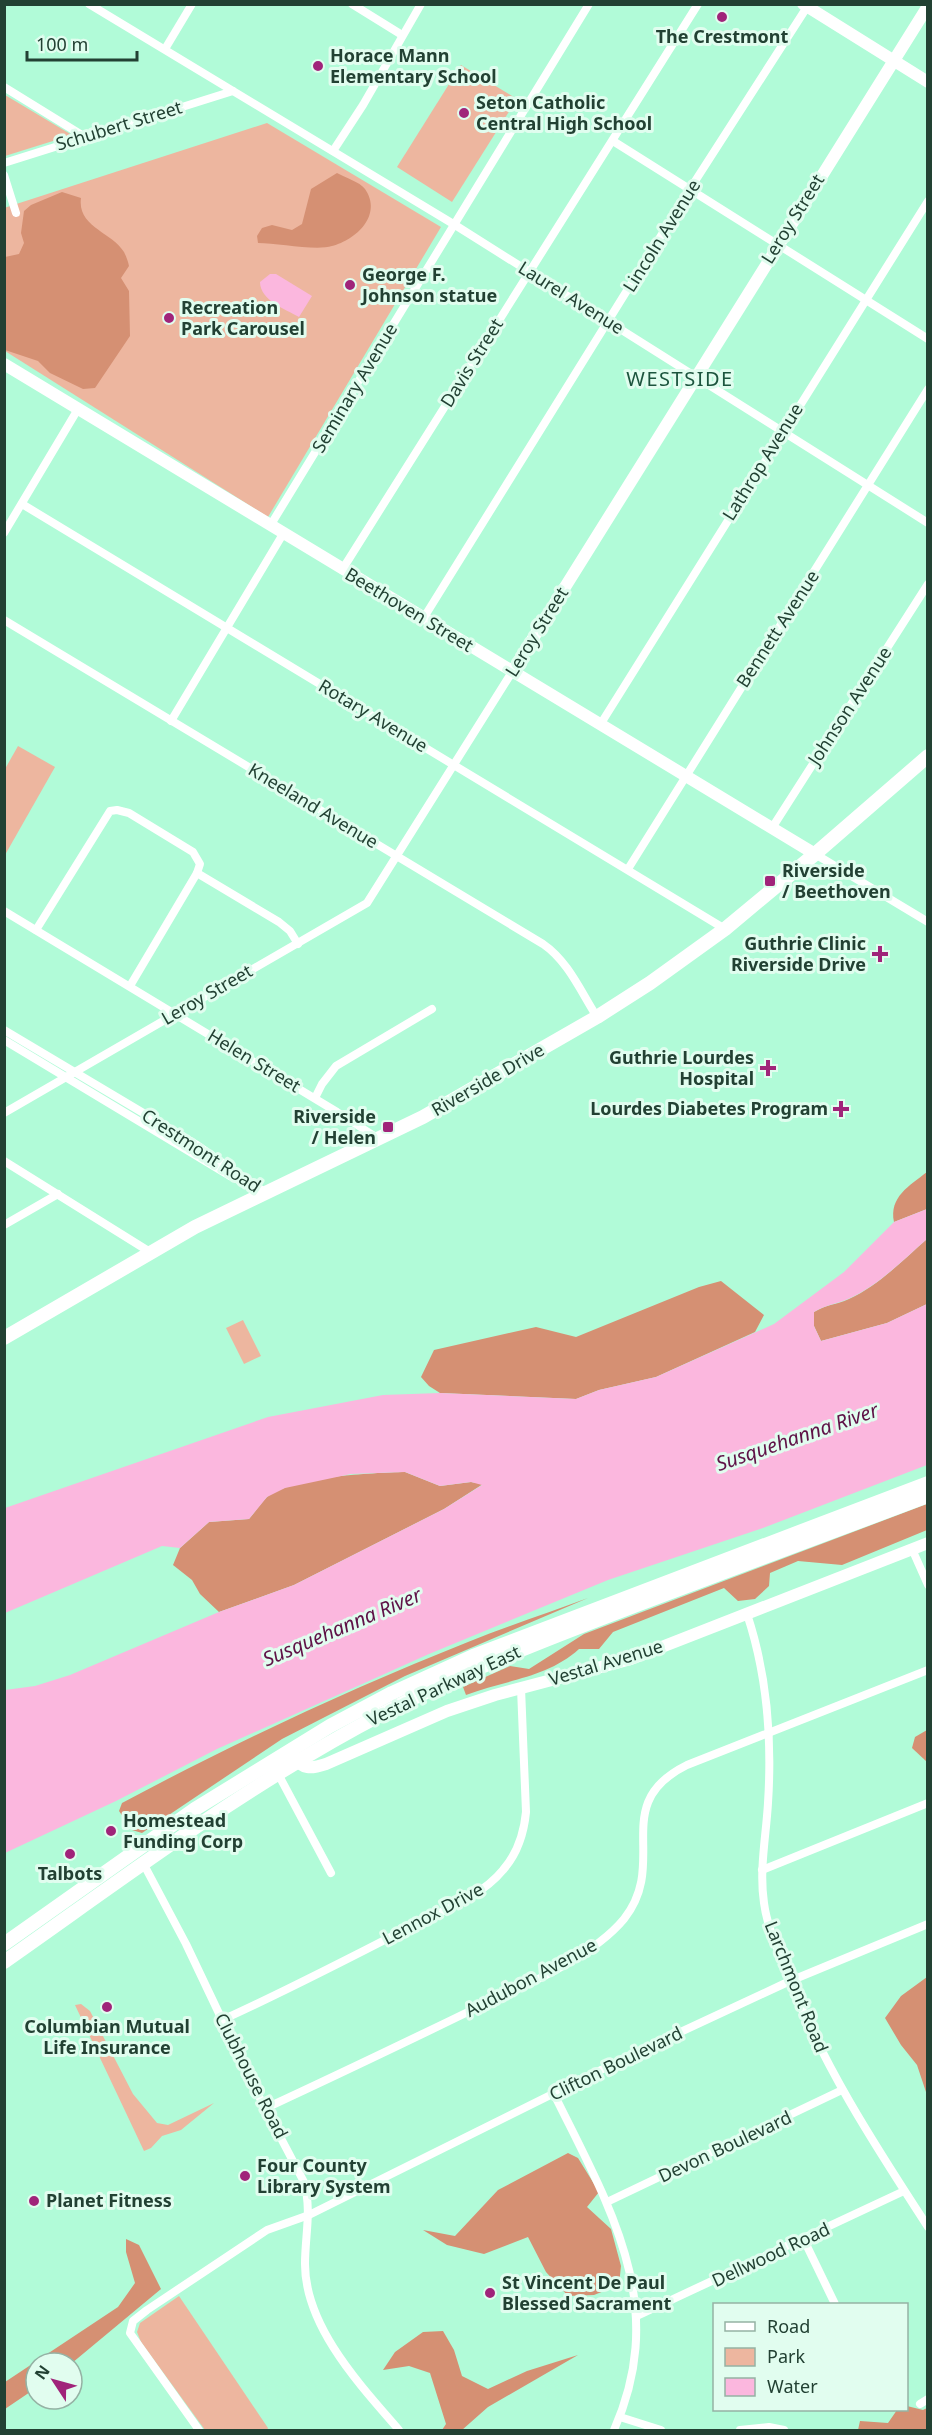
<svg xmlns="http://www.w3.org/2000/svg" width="932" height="2435" font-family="'Noto Sans',sans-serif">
<rect width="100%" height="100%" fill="#b1fbd8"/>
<!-- green -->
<g fill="#edb69f">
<polygon points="461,65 517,99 452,202 397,167"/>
<polygon points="5,95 72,135 5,156"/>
<polygon points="267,123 441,227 268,517 5,351 4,208"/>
<polygon points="18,746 55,767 5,855 5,769"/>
<polygon points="243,1320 261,1356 244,1364 226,1328"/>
<polygon points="81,2004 90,2011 133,2094 157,2123 168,2125 214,2103 181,2130 162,2136 151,2148 144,2151 75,2005"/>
<polygon points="179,2296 268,2428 267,2430 205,2430 141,2342 137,2332 140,2323"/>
</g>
<!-- forest -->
<g fill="#d59073">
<path d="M337,173C344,177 360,182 365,189C383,215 356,240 332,246C316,251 277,243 258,243L257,236L262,228L272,225L292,230L302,224L311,189Z"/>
<path d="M62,192L81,198C77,227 112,232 124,252C126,256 128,261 129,266L121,278L129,291L130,336L95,388L83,389L50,373L38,361L5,350V257L19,254L24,243L21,233L24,211L31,205Z"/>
<path d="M927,1172V1209L894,1222C889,1197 909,1186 927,1172Z"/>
<path d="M927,1239V1304L887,1323L821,1341L814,1326V1312C827,1304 836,1305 849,1299C878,1286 903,1260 927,1239Z"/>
<polygon points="721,1281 764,1315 755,1332 656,1377 599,1390 576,1399 440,1393 429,1386 421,1377 434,1350 536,1327 576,1337 699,1287"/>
<path d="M405,1472L440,1486L471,1482L483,1484L444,1509L294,1585L219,1612L200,1594L192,1580L173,1565L180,1548L209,1522L249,1519C255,1512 261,1503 267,1497C294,1476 371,1473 405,1472Z"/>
<path d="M927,1504V1530L842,1565L798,1561L770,1573L769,1586L755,1599L738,1601L724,1588L613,1632L599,1649H579C547,1678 505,1680 466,1695L463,1687L510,1666L529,1669L584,1634Z"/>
<path d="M588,1598L405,1676L282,1739L142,1833L132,1830L119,1811L122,1803C234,1743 350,1689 468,1642C507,1626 548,1613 588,1598Z"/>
<polygon points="927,1730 928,1730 927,1762 912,1748 915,1737"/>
<polygon points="927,1977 927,2095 917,2065 901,2045 885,2018 901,1996"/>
<polygon points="568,2153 578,2158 599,2192 587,2207 611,2229 621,2266 619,2285 594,2295 568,2296 546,2272 528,2237 484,2254 447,2245 423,2230 455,2236 498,2190"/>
<polygon points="126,2239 139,2245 161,2289 72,2363 36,2363 36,2388 5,2409 5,2382 118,2307 135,2283 126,2252"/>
<polygon points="443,2331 454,2350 462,2376 488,2389 527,2371 578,2355 488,2407 462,2430 442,2430 446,2424 430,2373 409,2366 383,2370 395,2352 423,2332"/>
<polygon points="907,2406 923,2410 927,2408 927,2430 858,2430 860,2421 888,2423 897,2410 906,2410"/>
</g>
<!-- water -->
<g fill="#fbb7de">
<path d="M270,274H276L312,296L299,317C285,309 260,300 260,282Z"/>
<path d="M927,1209V1239C903,1260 878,1286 848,1299C836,1304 825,1305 814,1312V1326L821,1341L887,1323L927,1304V1465L763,1528L608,1580L429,1654L217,1749L116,1801L5,1853V1690L35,1686L70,1675L219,1612L294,1585L444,1509L482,1485L471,1482L440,1486L405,1472L351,1474L285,1488L267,1497L249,1519L209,1522L180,1548L162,1546L5,1613V1508L268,1417L383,1395L440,1393L576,1399L599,1390L656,1377L774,1324L844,1272L894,1222Z"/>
</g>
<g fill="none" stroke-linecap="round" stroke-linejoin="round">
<!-- street -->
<g stroke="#fff" stroke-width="8">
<polyline points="89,4 455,225 928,523"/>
<polyline points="352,4 402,35"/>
<polyline points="165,49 192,4"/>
<polyline points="4,87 85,137"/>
<polyline points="613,141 928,339"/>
<polyline points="333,151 363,105 421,4"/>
<polyline points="4,163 233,91"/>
<polyline points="4,175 16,213"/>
<polyline points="22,504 725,929"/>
<polyline points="270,526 589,4"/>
<polyline points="4,533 78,409"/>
<polyline points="342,570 698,4"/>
<polyline points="423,619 690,189 807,7"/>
<path d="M4,620L543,944C568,961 581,992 597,1017"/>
<polyline points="171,721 283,534"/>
<polyline points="600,725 928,201"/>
<polyline points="772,828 928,584"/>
<polyline points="815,854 928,922"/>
<polyline points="628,869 928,389"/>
<polyline points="197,873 279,922 290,931 298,944"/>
<polyline points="4,911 337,1112 379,1139"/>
<polyline points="36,930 110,811 117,810 129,813 193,852 200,864 197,873 130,986"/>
<polyline points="4,1030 197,1145 266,1193"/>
<polyline points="4,1040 230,1176 252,1186"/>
<polyline points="315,1098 322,1084 336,1066 432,1009"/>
<polyline points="4,1113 367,903 512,672"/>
<polyline points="4,1161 150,1252"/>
<polyline points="4,1225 58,1194"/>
<polyline points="912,1549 928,1585"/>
<path d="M747,1614C767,1674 772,1741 768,1803C766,1837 759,1870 764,1903C767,1926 777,1947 785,1968C820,2061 874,2144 928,2227"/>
<polyline points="276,1770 331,1873"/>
<path d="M142,1861L186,1944L254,2087L304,2182C312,2211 305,2235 305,2264C305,2327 361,2386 399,2430"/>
<polyline points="762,1870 928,1803"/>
<path d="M222,2020C286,1991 348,1959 410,1927C441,1911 480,1898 503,1870C517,1854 524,1833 526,1812L521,1688"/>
<path d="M554,2094C609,2206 670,2304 614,2430"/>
<path d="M266,2108C335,2076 404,2043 472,2010C519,1988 591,1959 624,1919C670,1861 608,1804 687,1765L928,1670"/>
<polyline points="607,2202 842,2090"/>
<polyline points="804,2240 835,2304"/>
<polyline points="637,2316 904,2191"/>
<polyline points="920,2404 928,2399"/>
<polyline points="620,2417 661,2430"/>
<polyline points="199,2430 130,2333 133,2321 147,2310 267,2230 309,2215 629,2056 790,1981 928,1924"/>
<polyline points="740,2430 769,2427 784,2430"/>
</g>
<!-- secondary -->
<g stroke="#fff" stroke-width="12">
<polyline points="803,4 928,82"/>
<polyline points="4,364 815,854"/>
<polyline points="512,672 928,6"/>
<path d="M294,1756C302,1770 311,1769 326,1764L447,1711L495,1695L631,1659L928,1543"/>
</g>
<!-- primary -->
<g stroke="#fff" stroke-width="14">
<polyline points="4,1338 195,1227 423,1117 597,1017 650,983 725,929 815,854 928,756"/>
<polyline points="4,1944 195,1809 330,1726 392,1693 473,1656 928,1483"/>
<path d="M4,1962C128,1875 249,1783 384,1713C472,1667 565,1632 658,1597C748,1564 838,1530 928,1496"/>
</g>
</g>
<!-- markers -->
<g fill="#a0247a" stroke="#e1fdef" stroke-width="2">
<circle cx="722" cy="17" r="6"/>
<circle cx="318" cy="66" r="6"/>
<circle cx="464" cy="113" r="6"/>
<circle cx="350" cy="285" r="6"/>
<circle cx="169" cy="318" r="6"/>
<rect x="764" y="875" width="12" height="12" rx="3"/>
<path d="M877 945h6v6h6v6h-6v6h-6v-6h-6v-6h6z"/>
<path d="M765 1059h6v6h6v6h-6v6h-6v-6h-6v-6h6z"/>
<path d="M838 1100h6v6h6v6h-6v6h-6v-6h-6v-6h6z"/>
<rect x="382" y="1121" width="12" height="12" rx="3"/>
<circle cx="111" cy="1831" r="6"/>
<circle cx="70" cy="1854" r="6"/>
<circle cx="107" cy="2007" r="6"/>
<circle cx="245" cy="2176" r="6"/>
<circle cx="34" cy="2201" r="6"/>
<circle cx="490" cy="2293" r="6"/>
</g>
<g text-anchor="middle" stroke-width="6" stroke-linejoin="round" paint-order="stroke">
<!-- poi labels -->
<g font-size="18" font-weight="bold" fill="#224133" stroke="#e1fdef" text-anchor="start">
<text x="722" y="43" text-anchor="middle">The Crestmont</text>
<text x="330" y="62">Horace Mann<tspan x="330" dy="21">Elementary School</tspan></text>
<text x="476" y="109">Seton Catholic<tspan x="476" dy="21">Central High School</tspan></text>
<text x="362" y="281">George F.<tspan x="362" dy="21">Johnson statue</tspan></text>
<text x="181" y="314">Recreation<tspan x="181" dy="21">Park Carousel</tspan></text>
<text x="782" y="877">Riverside<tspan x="782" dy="21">/ Beethoven</tspan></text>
<text x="866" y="950" text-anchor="end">Guthrie Clinic<tspan x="866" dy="21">Riverside Drive</tspan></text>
<text x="754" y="1064" text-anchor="end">Guthrie Lourdes<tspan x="754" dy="21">Hospital</tspan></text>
<text x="828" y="1115" text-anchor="end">Lourdes Diabetes Program</text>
<text x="376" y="1123" text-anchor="end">Riverside<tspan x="376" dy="21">/ Helen</tspan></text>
<text x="123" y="1827">Homestead<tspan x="123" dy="21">Funding Corp</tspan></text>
<text x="70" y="1880" text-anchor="middle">Talbots</text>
<text x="107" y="2033" text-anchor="middle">Columbian Mutual<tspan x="107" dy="21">Life Insurance</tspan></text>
<text x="257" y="2172">Four County<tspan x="257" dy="21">Library System</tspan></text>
<text x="46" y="2207">Planet Fitness</text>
<text x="502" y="2289">St Vincent De Paul<tspan x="502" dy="21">Blessed Sacrament</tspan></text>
</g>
<!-- street labels -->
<g font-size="18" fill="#224133" stroke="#e1fdef">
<text transform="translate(119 126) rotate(-17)" y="6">Schubert Street</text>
<text transform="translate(793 219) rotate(-58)" y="6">Leroy Street</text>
<text transform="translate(662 236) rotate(-58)" y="6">Lincoln Avenue</text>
<text transform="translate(571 298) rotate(32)" y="6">Laurel Avenue</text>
<text transform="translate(472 363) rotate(-58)" y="6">Davis Street</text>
<text transform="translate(355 388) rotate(-59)" y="6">Seminary Avenue</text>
<text transform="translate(763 462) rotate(-58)" y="6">Lathrop Avenue</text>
<text transform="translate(409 610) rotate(31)" y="6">Beethoven Street</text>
<text transform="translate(778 629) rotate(-57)" y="6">Bennett Avenue</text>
<text transform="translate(537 632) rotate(-58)" y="6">Leroy Street</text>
<text transform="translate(850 706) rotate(-57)" y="6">Johnson Avenue</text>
<text transform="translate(373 716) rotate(31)" y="6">Rotary Avenue</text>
<text transform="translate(313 806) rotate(31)" y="6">Kneeland Avenue</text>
<text transform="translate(207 995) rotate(-30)" y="6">Leroy Street</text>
<text transform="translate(254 1061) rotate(31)" y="6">Helen Street</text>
<text transform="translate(488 1080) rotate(-30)" y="6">Riverside Drive</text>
<text transform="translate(201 1151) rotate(33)" y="6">Crestmont Road</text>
<text transform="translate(606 1663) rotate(-17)" y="6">Vestal Avenue</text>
<text transform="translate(444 1686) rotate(-25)" y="6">Vestal Parkway East</text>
<text transform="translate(433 1914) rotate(-28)" y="6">Lennox Drive</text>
<text transform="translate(531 1978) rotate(-28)" y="6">Audubon Avenue</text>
<text transform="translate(796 1987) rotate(68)" y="6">Larchmont Road</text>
<text transform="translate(616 2064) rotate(-26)" y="6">Clifton Boulevard</text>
<text transform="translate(251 2076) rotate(63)" y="6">Clubhouse Road</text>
<text transform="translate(725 2147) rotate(-25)" y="6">Devon Boulevard</text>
<text transform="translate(771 2255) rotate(-25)" y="6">Dellwood Road</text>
</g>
<!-- neighbourhood labels -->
<g font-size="20" letter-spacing="1.5" fill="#1c553e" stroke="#e1fdef">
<text x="680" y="386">WESTSIDE</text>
</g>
<!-- water labels -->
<g font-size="20" font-style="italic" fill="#5f1247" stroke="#e1fdef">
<text transform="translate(797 1437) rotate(-19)" y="7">Susquehanna River</text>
<text transform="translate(342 1627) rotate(-23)" y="7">Susquehanna River</text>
</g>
</g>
<!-- border -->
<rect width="932" height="2435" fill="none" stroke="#224133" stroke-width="12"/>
<!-- legend -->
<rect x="713" y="2303" width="195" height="108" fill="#e1fdef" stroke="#95b2a4" stroke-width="1.5"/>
<rect x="725" y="2322" width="30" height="9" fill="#ffffff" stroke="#95b2a4" stroke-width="1.5"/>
<text x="767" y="2333" font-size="18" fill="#224133">Road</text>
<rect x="725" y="2348" width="30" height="18" fill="#edb69f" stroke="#95b2a4" stroke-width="1.5"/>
<text x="767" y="2363" font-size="18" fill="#224133">Park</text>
<rect x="725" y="2378" width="30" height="18" fill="#fbb7de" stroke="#95b2a4" stroke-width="1.5"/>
<text x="767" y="2393" font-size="18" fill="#224133">Water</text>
<!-- north arrow -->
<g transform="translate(54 2381) rotate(306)"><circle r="28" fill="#e1fdef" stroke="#95b2a4" stroke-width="1.5"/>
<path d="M0-4.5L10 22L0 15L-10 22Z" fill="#a0247a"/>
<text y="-9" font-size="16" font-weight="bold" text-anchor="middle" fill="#224133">N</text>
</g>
<!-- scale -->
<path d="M27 51v9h110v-9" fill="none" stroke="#224133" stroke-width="3"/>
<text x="36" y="51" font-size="18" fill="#224133" stroke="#e1fdef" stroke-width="4.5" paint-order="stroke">100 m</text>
</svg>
